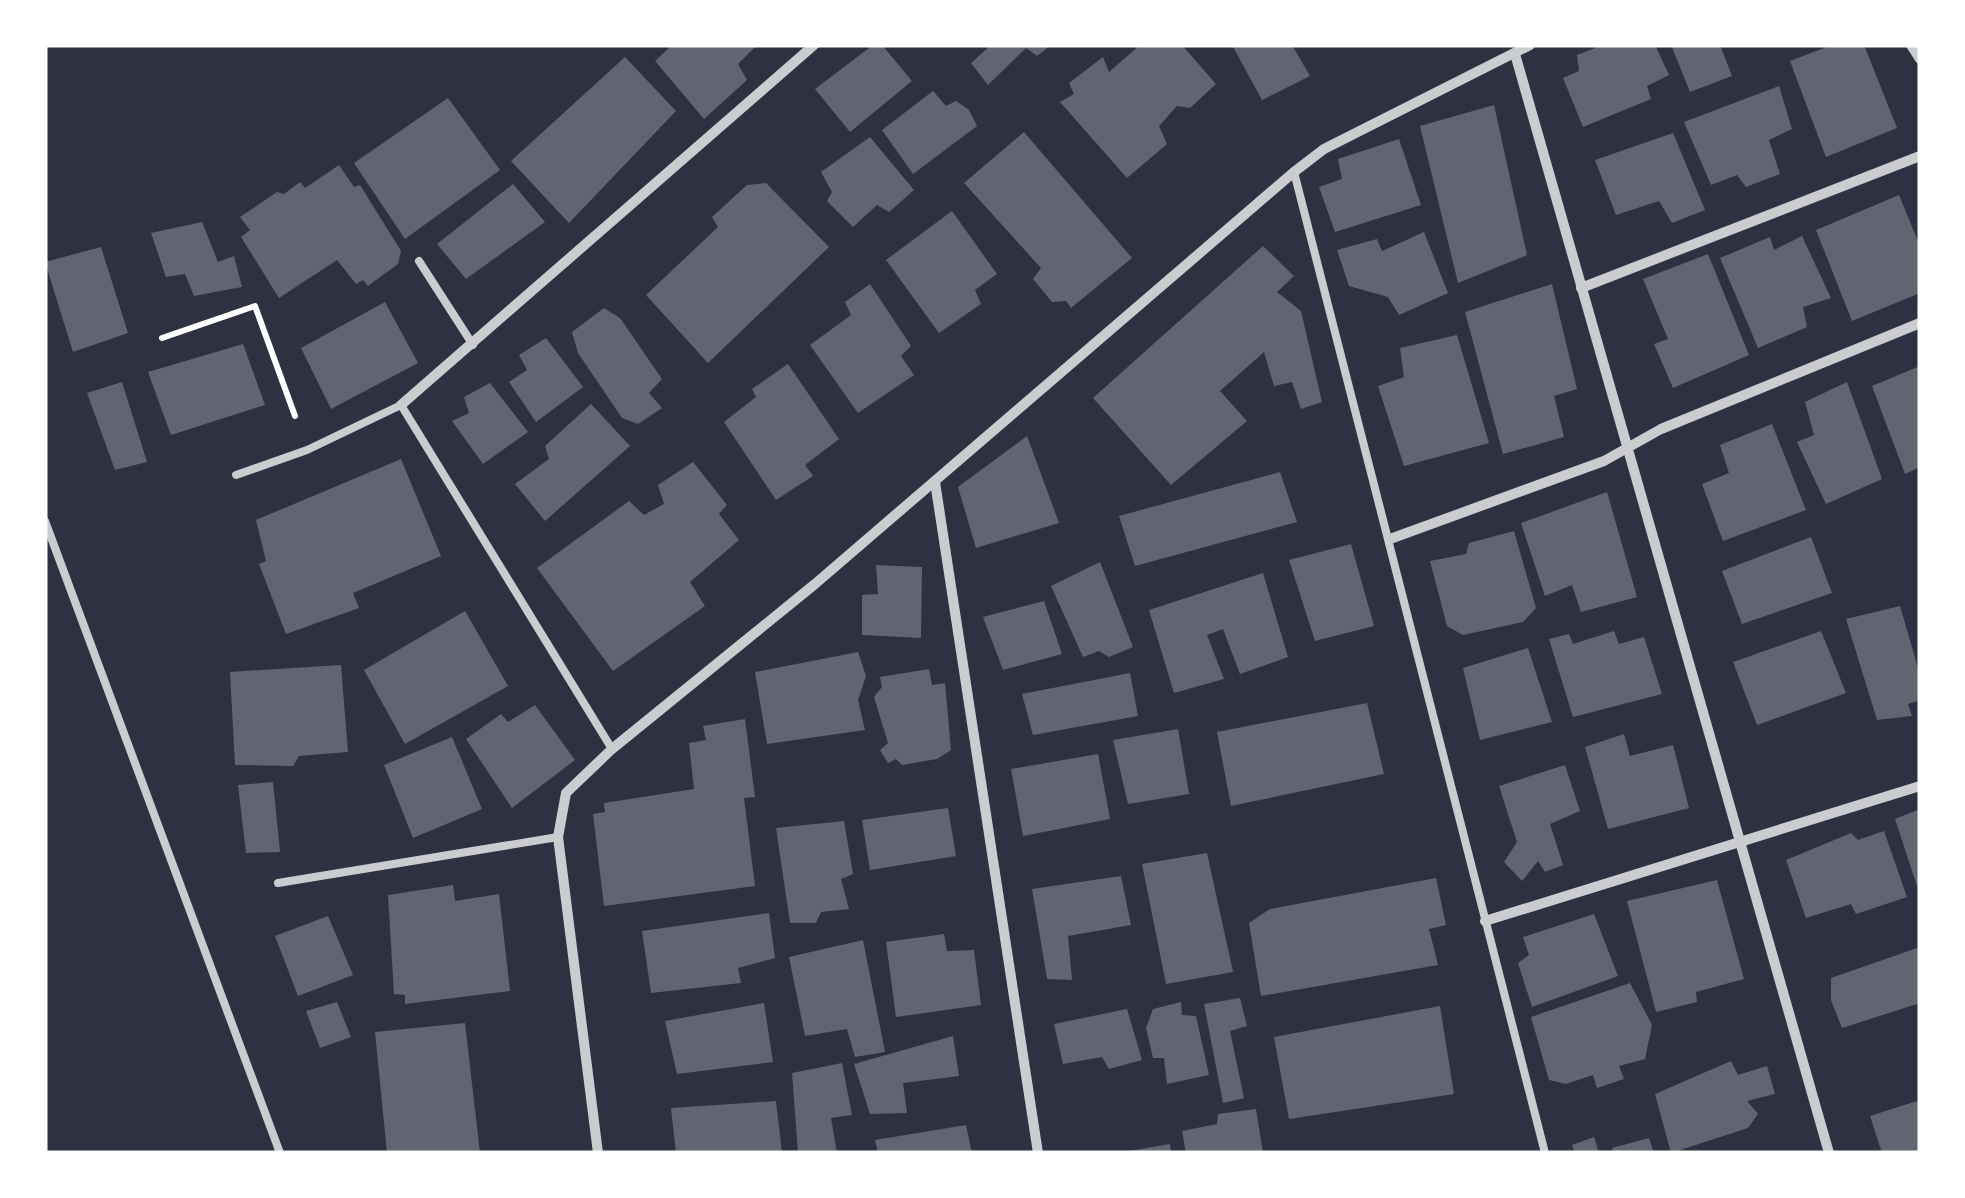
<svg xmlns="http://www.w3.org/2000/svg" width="1965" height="1198" font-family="Georgia,serif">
<rect width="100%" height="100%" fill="#2d3142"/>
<!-- building -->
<g fill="#626471">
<polygon points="672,45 757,45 738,64 747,80 704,119 655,61"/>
<polygon points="873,45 882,45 912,81 850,132 815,89"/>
<polygon points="991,45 1051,45 1037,56 1026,48 988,85 971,63"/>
<polygon points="1140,45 1182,45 1216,84 1190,108 1177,106 1159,126 1167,144 1127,178 1060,102 1074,94 1069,83 1103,57 1109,72"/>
<polygon points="1232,45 1292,45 1310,76 1262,100"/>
<polygon points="1603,45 1655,45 1669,75 1647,86 1651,99 1583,127 1563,78 1579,71 1577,55"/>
<polygon points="1671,45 1720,45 1732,76 1690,92"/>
<polygon points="1832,45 1864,45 1897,128 1826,157 1790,61"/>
<polygon points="625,57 676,111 569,223 511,161"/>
<polygon points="1779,86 1792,129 1769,140 1780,174 1746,187 1737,175 1711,185 1684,122"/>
<polygon points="933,91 946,106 956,101 969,110 977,126 913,174 882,130"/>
<polygon points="448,98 500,170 405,239 354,163"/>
<polygon points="1494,105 1527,255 1458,283 1420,126"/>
<polygon points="1024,132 1132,258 1071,308 1066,301 1052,302 1033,279 1041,268 964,183"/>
<polygon points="1673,133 1705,210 1672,223 1659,201 1616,215 1595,160"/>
<polygon points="870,137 914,190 889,212 877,205 853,227 827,201 832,192 821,172"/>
<polygon points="1399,139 1421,205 1335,232 1319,187 1342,179 1338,159"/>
<polygon points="339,165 354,187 360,185 401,251 398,264 368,286 363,280 356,284 337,260 279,298 241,237 250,230 240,217 277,192 284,194 300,182 305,188"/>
<polygon points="766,183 829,247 708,363 646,295 718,227 712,217 747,185"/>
<polygon points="513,184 545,222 466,279 437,244"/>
<polygon points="1899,195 1920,246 1920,293 1852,321 1816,230"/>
<polygon points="952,211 997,274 975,290 981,304 939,333 886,260"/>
<polygon points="202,222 218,262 234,256 242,287 194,296 185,274 166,277 151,233"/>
<polygon points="1424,232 1448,293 1399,315 1388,297 1349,286 1337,250 1377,239 1382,251"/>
<polygon points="1802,236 1831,298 1803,307 1807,327 1758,348 1720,258 1770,237 1774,250"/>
<polygon points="1263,246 1294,276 1277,292 1301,311 1322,402 1301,409 1292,382 1274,386 1264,352 1220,391 1247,421 1171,485 1093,398"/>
<polygon points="101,247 128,333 73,352 45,262"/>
<polygon points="1708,254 1749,355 1673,388 1654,344 1668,339 1643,279"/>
<polygon points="870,284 911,346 901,356 914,375 858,413 810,345 851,315 845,302"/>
<polygon points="1552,284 1577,389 1554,396 1564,437 1503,454 1465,312"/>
<polygon points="385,302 418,363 331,409 301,348"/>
<polygon points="604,308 620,318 662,379 649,393 662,408 638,424 622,418 578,353 572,332"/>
<polygon points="1457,335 1489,443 1404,466 1378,386 1404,377 1400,348"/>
<polygon points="546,338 583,387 536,422 509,382 527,370 519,355"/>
<polygon points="243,344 265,405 171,435 148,372"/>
<polygon points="788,364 839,439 805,465 813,476 776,500 724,422 756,397 752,389"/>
<polygon points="1920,366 1920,467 1905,474 1872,386"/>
<polygon points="122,382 147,462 115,470 87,393"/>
<polygon points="1847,382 1882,479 1826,504 1797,442 1814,435 1805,402"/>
<polygon points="490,383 528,432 483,464 452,421 469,413 464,397"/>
<polygon points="591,404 630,446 545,521 515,484 549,459 545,446"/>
<polygon points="1772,424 1806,510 1723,541 1702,484 1729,473 1720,445"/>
<polygon points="1027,436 1059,523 976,548 958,487"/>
<polygon points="401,459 441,556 353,593 359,608 286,634 259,564 266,561 256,520"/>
<polygon points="693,462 727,505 719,514 739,540 690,582 705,606 613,671 537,568 629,501 644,515 664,504 658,485"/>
<polygon points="1280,472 1297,522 1135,566 1119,516"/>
<polygon points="1607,492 1637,597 1581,612 1572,585 1545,596 1521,523"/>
<polygon points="1514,531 1536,608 1523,622 1463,635 1447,626 1430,561 1466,554 1469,543"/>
<polygon points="1811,537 1832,593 1742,624 1722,571"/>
<polygon points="1351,544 1374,626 1315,641 1289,560"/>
<polygon points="1100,562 1133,647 1109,657 1099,651 1083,657 1051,586"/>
<polygon points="876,565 922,567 921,638 862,635 862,595 878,594"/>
<polygon points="1263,573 1288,657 1240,674 1223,629 1207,635 1224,679 1174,693 1149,610"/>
<polygon points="1044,601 1062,654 1003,670 983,617"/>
<polygon points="1900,606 1920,675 1920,700 1908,704 1912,716 1877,720 1846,619"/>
<polygon points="465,611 508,686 405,744 364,670"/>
<polygon points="1614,631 1619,644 1644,637 1662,694 1573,717 1549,639 1569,634 1573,644"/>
<polygon points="1821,631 1846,693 1757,725 1733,662"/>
<polygon points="1528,648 1552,722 1480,740 1463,668"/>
<polygon points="858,652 866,676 858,700 865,730 767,744 755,672"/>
<polygon points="341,665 348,752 299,756 293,766 235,765 230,672"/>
<polygon points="929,669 932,685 945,683 951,750 937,759 902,765 896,759 888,763 880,750 888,743 874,697 882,687 880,677"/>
<polygon points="1130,673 1138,716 1033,735 1022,694"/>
<polygon points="1367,703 1384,774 1231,806 1217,732"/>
<polygon points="535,705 575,760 512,808 466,739 501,714 508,722"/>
<polygon points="745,719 755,797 744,798 755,886 604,906 593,814 605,812 604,803 694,789 689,743 706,740 703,726"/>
<polygon points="1178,729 1189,794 1128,804 1113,740"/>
<polygon points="1624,734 1630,756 1673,745 1689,808 1608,829 1585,747"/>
<polygon points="452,737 482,809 413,838 384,765"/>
<polygon points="1098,754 1110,819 1023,836 1011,769"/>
<polygon points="1565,765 1580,811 1550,824 1563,865 1545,872 1538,861 1522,881 1504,862 1517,842 1499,786"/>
<polygon points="273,782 280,852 246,853 238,785"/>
<polygon points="948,808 956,856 870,870 862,820"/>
<polygon points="1920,809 1920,892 1919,892 1895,819"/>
<polygon points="844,821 853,874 841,879 849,909 821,912 816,923 790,923 776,828"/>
<polygon points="1884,831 1907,897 1856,914 1851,904 1806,918 1786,860 1851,833 1858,840"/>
<polygon points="1207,853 1233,972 1166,984 1142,864"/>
<polygon points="1121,876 1131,925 1068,936 1072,980 1047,979 1032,889"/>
<polygon points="1436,878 1446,925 1429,929 1438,965 1261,996 1249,923 1270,909"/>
<polygon points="1717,880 1744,979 1696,992 1697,1002 1656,1012 1627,901"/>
<polygon points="453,885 455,901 499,894 510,991 405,1004 405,995 394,994 388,895"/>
<polygon points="769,913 775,958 738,968 741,983 651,993 642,931"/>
<polygon points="1594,914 1618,976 1532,1007 1518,963 1529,955 1523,937"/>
<polygon points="328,916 353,975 298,996 275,936"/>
<polygon points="944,934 947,951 974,950 981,1005 896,1017 886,942"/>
<polygon points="863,940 885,1052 855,1057 847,1029 805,1036 789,957"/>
<polygon points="1920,947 1920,1003 1842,1028 1831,1000 1831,978"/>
<polygon points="1630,983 1652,1025 1645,1059 1619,1066 1624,1079 1597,1088 1593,1075 1566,1084 1549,1080 1531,1017"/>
<polygon points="1240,998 1247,1026 1230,1031 1244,1098 1223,1103 1204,1004"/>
<polygon points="337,1002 351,1037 320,1048 306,1011"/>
<polygon points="1181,1002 1182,1015 1196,1016 1209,1075 1167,1084 1164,1058 1153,1058 1146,1028 1153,1009"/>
<polygon points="764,1003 773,1062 677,1074 665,1021"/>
<polygon points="1440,1006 1454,1094 1289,1119 1274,1037"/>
<polygon points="1127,1009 1142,1060 1109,1069 1102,1057 1063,1064 1054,1024"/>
<polygon points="465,1023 480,1153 387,1153 375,1032"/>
<polygon points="953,1036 959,1076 903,1083 907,1113 870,1114 854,1064"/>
<polygon points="1731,1061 1738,1075 1767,1066 1775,1094 1747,1101 1758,1114 1748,1128 1671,1153 1655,1094"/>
<polygon points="842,1063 852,1115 831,1118 837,1153 798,1153 792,1073"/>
<polygon points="1920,1100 1920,1152 1882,1153 1870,1116"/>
<polygon points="776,1101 782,1153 676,1153 671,1108"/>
<polygon points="1256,1109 1263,1153 1186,1153 1182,1131 1217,1124 1218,1114"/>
<polygon points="966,1125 972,1153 878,1153 875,1140"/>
<polygon points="1594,1137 1599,1153 1575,1153 1572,1145"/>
<polygon points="1649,1138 1654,1153 1613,1153 1612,1148"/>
<polygon points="1170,1144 1171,1153 1129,1153 1129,1151"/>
</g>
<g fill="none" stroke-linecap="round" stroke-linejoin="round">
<!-- path -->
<polyline stroke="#fff" stroke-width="6" points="162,338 255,306 295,416"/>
<!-- service -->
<g stroke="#caccd0" stroke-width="8">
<polyline points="1294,172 1545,1153"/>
<polyline points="419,261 473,345"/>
<polyline points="236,475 307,450 401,405 612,749"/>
<polyline points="45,521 280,1153"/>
<polyline points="278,883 558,837"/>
</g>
<!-- minor -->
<g stroke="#caccd0" stroke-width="10">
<polyline points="1911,45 1920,59"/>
<polyline points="1515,54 1829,1153"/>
<polyline points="1581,288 1920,156"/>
<polyline points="401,405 814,45"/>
<polyline points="935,482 1038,1153"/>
<polyline points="1390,539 1604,461 1661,429 1920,323"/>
<polyline points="1485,921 1920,786"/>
<polyline points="598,1153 558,837 566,793 612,749 815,584 1294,172 1324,149 1530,45"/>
</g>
</g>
<!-- border -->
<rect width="1965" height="1198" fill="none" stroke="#ffffff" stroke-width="95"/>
</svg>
